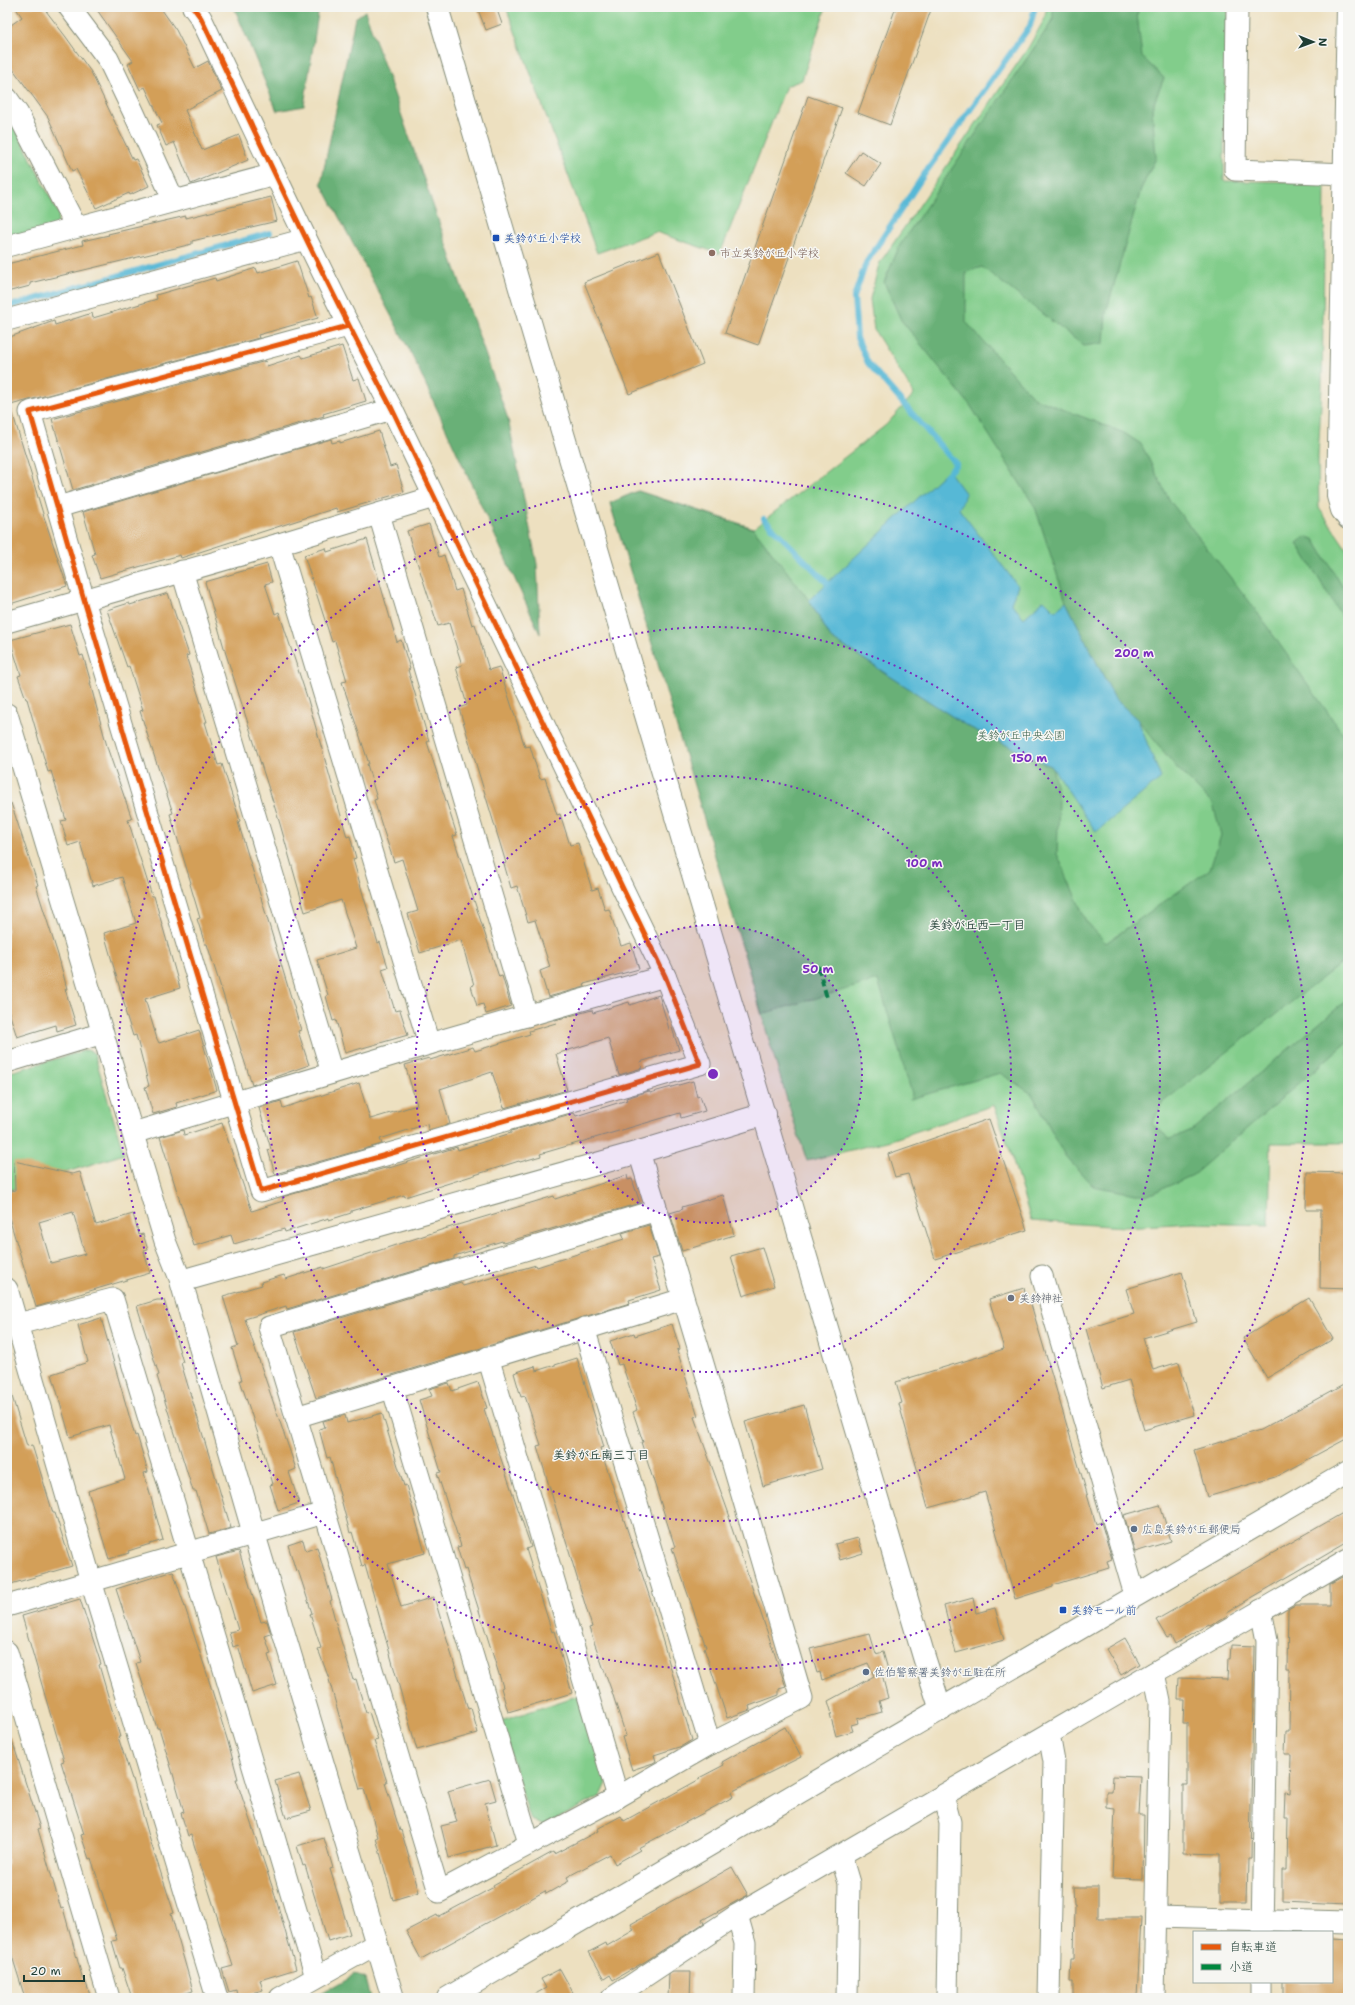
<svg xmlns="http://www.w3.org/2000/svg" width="1355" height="2005" font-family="'Shantell Sans','Klee One',sans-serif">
<rect width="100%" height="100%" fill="#f6f6f2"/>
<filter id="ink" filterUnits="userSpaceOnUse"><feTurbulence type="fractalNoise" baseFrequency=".025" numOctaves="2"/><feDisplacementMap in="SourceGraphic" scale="8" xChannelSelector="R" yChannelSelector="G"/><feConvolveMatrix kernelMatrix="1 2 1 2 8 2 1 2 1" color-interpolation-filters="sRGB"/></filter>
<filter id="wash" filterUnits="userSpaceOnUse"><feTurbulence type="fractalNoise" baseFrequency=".012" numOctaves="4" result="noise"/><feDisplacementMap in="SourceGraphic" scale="16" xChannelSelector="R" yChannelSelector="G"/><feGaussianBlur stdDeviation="0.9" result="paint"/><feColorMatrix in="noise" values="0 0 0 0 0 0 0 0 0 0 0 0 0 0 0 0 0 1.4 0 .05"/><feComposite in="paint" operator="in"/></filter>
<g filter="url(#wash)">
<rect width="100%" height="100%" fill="#ede0c0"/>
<!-- green -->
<g fill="#82cd8b" stroke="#508560">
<polygon points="506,7 826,7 802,80 786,86 720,254 656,232 597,253"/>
<path d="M1047,7H1228L1224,126V181L1321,182L1325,187L1322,387L1318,457L1319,508L1348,551V1143H1271L1269,1225L1193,1223L1125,1227L1031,1221L1011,1154L994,1105L891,1140L807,1161C774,1064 748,965 719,867C683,745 646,624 610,503L638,491L754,528L886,425L914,394L874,330L870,299L879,264L1028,48L1044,20Z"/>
<polygon points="7,111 59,215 57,225 7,242"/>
<polygon points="87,1050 94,1053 124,1154 7,1191 7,1073"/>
<polygon points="580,1695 607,1783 601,1796 544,1826 530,1819 501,1721"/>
</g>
<!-- forest -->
<g fill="#69b077" stroke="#447656">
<polygon points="234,7 319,7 304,106 277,111"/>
<polygon points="1053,7 1140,7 1137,14 1142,57 1164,78 1152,108 1156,158 1141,189 1106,313 1104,343 1084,346 982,267 966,272 966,322 1034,398 1124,433 1141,444 1170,501 1249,601 1343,734 1348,737 1348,958 1163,1102 1152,1124 1170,1139 1192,1130 1348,999 1348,1041 1193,1175 1146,1196 1093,1186 1065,1156 1032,1094 1000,1073 910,1099 912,1094 878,980 762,1014 610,503 638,491 754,529 809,600 831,638 967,726 1052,767 1059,799 1057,854 1086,921 1106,943 1210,869 1221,835 1213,804 1177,768 1138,720 1115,699 1066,602 1035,507 970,405 901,320 884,282 900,245 1053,20"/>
<polygon points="365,11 508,419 537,564 540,634 414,359 321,183 355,18"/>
<polygon points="1305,537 1314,539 1348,596 1348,627 1297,543"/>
<polygon points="355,1974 366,1979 371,1998 313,1998"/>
</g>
<!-- water -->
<polygon fill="#57b8d6" stroke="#3b7a85" points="948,470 966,494 959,509 1018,586 1011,603 1024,618 1044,600 1055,611 1066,602 1115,699 1138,720 1161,778 1096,832 1052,767 967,726 831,638 809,600"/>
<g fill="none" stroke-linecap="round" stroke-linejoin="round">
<!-- stream -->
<g stroke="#57b8d6" stroke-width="6">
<polyline points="7,307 270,233"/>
<polyline points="945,477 956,464 868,363 857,338 854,297 866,263 923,176 1030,26 1035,7"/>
<polyline points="764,519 833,589"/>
</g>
</g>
<g id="blocks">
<!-- building -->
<g fill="#d39f58" fill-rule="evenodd">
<polygon points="15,7 43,7 66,37 91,72 133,160 136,159 149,186 130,195 129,193 96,208 76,169 72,171 48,117 7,61 7,28 22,17"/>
<polygon points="95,7 160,7 176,30 195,68 208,61 222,91 185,110 202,150 239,135 248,160 191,184 174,142 166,146 157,125 162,123 145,87 140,90 128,64 133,61"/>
<polygon points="477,7 496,7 502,24 486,30"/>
<polygon points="896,7 932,7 890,125 858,113"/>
<polygon points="808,96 842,108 758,345 725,333"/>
<polygon points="861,151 881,164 866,186 846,173"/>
<polygon points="271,197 277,221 192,241 192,244 30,283 30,286 7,292 7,264 83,245 82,241 109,235 108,234 186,216 186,218"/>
<polygon points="659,252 703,364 629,394 584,282"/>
<polygon points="297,261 309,298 311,297 318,318 258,335 259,338 7,406 7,338 54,321 55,325 92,313 93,318 157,299 156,295 215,278 216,281 256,268 258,273"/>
<polygon points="342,346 353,380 359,378 366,401 323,414 324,416 73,490 52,419 266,361 267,366 301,355 303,358"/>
<polygon points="7,408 11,408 44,517 67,586 7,605"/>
<polygon points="379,431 390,467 396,465 404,492 337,512 336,508 181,558 180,555 100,578 92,555 95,554 83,512 331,439 332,443 340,441 340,443"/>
<polygon points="429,524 439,557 444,555 455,591 461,589 472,625 475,624 489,670 499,667 525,747 530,746 540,779 545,778 557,815 560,814 570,845 578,843 592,890 598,888 605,910 609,909 621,946 631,943 639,969 584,984 585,987 548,997 540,971 550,967 535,920 528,922 517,886 511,888 504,864 506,863 459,708 467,705 456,667 462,665 449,623 438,626 407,531"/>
<polygon points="367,539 397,642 401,640 410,669 408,670 429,741 427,742 457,835 453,836 499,977 502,976 511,1006 486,1014 483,1004 477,1006 471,986 474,985 461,940 420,953 408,914 418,911 402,859 394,862 382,826 374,800 377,799 367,764 369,764 342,682 347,681 335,641 332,642 304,555 326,548 327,552"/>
<polygon points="267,564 272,582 265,584 275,614 279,612 308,700 347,837 350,836 356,858 353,859 364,898 378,943 380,942 388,967 382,969 395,1011 400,1010 408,1035 345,1053 336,1020 333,1021 326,996 328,995 317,960 356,948 341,900 305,912 280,824 225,651 205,582"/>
<polygon points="168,593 189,655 186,656 207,722 205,722 218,765 222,764 240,821 238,822 301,1030 298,1031 309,1065 252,1085 207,944 205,944 197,919 200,918 190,884 191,883 170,814 173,813 151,746 140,711 143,710 129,666 127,667 107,610 129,603 130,605"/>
<polygon points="70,624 80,656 83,655 91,683 90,683 108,750 132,819 128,820 152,896 154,896 180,988 145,999 157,1039 159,1043 199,1030 217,1090 176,1103 177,1107 153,1114 145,1087 149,1086 136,1035 133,1036 125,1011 126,1010 104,933 136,923 122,877 93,886 80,842 68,846 61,821 66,820 51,771 48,772 27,699 26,699 18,676 21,675 10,640"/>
<polygon points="11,803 38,885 36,886 59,958 67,989 65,989 76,1025 57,1031 56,1025 17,1037 7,1006 7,804"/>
<polygon points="659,995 669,1029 672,1028 679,1050 640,1062 642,1068 619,1075 608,1038 556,1054 567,1090 504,1108 492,1072 440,1089 450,1124 428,1130 427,1124 380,1139 382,1144 275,1174 268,1150 271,1149 259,1108 281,1101 283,1108 359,1083 370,1119 374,1118 417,1105 405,1065 429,1058 430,1060 473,1047 475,1051 530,1034 529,1031 556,1023 555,1020 592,1010 593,1013 629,1002 630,1005"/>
<polygon points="693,1081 697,1097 700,1096 705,1111 681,1118 680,1113 540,1154 541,1156 520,1162 519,1161 405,1197 404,1195 351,1211 351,1213 329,1220 329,1218 285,1232 284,1229 234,1244 231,1235 194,1246 160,1137 183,1130 184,1135 222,1123 252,1211 283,1201 282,1197 389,1167 389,1168 457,1147 458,1150 511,1133 511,1131 574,1113 576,1116 627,1100 626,1098 649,1091 650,1093"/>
<polygon points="989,1119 1027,1230 935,1259 908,1174 895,1177 888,1154"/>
<path d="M14,1161L72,1174L80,1172L96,1225L133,1214L139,1235L143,1234L148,1250L144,1251L150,1273L36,1307L7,1211V1192L15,1190ZM73,1212L85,1254L51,1263L39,1222Z"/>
<polygon points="1307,1172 1348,1173 1348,1289 1320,1288 1321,1210 1306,1210"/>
<polygon points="627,1175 628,1180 632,1179 640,1203 503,1243 502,1241 454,1256 454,1259 287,1309 286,1306 245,1319 296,1469 289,1472 299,1503 278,1510 270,1485 273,1484 262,1446 240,1380 242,1380 232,1348 238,1346 223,1296 262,1285 261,1282 284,1275 286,1279 323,1267 323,1269 441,1230 554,1196 555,1199"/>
<polygon points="723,1195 734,1235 682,1251 670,1213 683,1209 682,1207"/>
<polygon points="649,1225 659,1257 651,1259 661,1290 629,1300 630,1303 316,1398 294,1332 461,1282 463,1286 536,1265 537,1267 624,1239 622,1233"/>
<polygon points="762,1247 774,1286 743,1296 731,1256"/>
<polygon points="1182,1272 1197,1322 1143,1338 1153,1370 1179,1362 1194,1415 1144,1430 1129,1380 1103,1388 1086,1329 1134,1314 1126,1289"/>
<polygon points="1024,1288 1028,1302 1030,1301 1096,1524 1101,1522 1112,1559 1107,1561 1109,1568 1053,1585 1053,1587 1015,1599 985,1492 928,1508 899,1404 902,1403 896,1382 1004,1349 989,1299"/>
<polygon points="1309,1298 1333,1339 1267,1378 1243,1338"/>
<polygon points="157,1300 164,1300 173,1329 183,1362 181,1363 231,1528 209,1534 196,1491 193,1491 157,1376 159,1375 137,1306"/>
<polygon points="101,1318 135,1436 137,1435 148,1472 144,1473 163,1540 128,1551 129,1553 109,1559 88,1491 125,1479 109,1425 70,1437 52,1374 88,1362 78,1325"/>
<polygon points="672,1324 680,1349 677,1350 698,1416 694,1417 730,1517 728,1517 786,1687 779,1689 779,1695 749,1706 750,1710 727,1718 704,1648 706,1647 672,1548 675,1547 641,1442 643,1442 633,1412 637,1410 622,1364 618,1365 610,1341 634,1333 635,1336"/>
<polygon points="577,1358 604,1447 600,1448 650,1598 692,1740 682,1746 654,1755 656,1761 653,1763 632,1770 622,1737 626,1736 611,1689 589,1628 592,1627 537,1446 541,1445 525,1396 521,1397 514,1373 535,1366 536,1371"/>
<polygon points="478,1382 487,1408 484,1409 531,1547 526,1549 552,1632 554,1631 572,1693 508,1712 501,1688 503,1687 466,1569 464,1570 457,1547 461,1546 437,1473 441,1472 419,1400 432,1396 429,1389 449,1383 452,1391"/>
<polygon points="1348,1382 1348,1438 1275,1477 1207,1497 1194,1450 1260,1430"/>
<polygon points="7,1393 11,1393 27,1446 32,1445 53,1513 55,1513 72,1566 11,1584 7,1570"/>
<polygon points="804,1405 822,1469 763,1486 745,1422"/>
<polygon points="382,1413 404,1486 406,1485 425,1553 388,1564 401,1607 434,1597 468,1709 471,1708 478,1733 417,1750 365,1565 362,1566 352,1532 350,1533 330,1457 327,1458 319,1429 325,1427 323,1421 345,1415 347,1423"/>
<polygon points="1160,1505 1171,1541 1135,1552 1124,1515"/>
<polygon points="1348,1510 1348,1542 1227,1612 1228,1615 1210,1626 1209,1624 1175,1644 1171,1636 1167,1638 1156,1620"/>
<polygon points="858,1538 863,1553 840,1560 835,1544"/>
<polygon points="303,1540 306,1551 317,1547 332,1600 330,1601 338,1631 353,1680 356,1679 366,1713 369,1712 378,1740 374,1741 387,1782 385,1783 400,1831 401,1830 419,1892 393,1900 376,1838 378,1837 364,1789 360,1790 328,1676 318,1649 321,1648 310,1614 312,1613 298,1570 296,1571 288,1545"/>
<polygon points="239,1551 261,1622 267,1621 271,1634 265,1636 271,1654 268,1655 277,1685 252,1693 238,1645 233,1647 229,1632 238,1630 216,1557"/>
<polygon points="173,1571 206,1671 228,1742 238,1779 236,1779 274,1892 296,1969 260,1980 263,1990 237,1997 236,1990 229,1992 222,1969 233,1966 191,1835 188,1836 181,1813 184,1812 173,1774 159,1728 157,1728 136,1663 140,1662 116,1589"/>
<polygon points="1343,1577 1348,1577 1348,1904 1282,1901 1282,1869 1286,1869 1287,1816 1284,1816 1285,1794 1290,1795 1291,1754 1285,1754 1286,1731 1289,1731 1290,1671 1287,1671 1288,1609 1295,1605 1330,1605 1330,1584"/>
<polygon points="973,1598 976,1613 995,1608 1004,1640 956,1653 944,1606"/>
<polygon points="80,1599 101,1664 99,1665 120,1737 118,1737 132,1779 133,1779 150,1840 174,1913 171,1914 193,1991 169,1998 132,1998 122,1968 120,1968 112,1941 117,1940 91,1858 89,1859 81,1835 84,1834 61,1762 64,1761 22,1616"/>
<polygon points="870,1634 876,1654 883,1652 889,1673 882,1675 888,1698 879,1701 882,1712 857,1719 858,1723 851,1725 853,1731 836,1736 830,1714 832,1714 828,1701 874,1676 868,1663 822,1680 820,1672 817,1673 810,1649"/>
<polygon points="1125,1638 1140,1664 1121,1675 1106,1649"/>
<polygon points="1231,1645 1254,1646 1250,1858 1247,1858 1246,1901 1220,1901 1220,1854 1183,1853 1183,1785 1187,1785 1187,1723 1183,1723 1184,1699 1178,1699 1179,1678 1227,1680 1228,1659 1230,1659"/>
<polygon points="785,1727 801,1757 731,1792 733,1797 638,1848 640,1850 615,1864 610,1854 567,1877 569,1881 546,1894 545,1891 421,1959 406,1931 437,1915 438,1917 494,1887 493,1885 553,1852 554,1854 598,1831 597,1829 621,1816 624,1821 700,1779 699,1778 724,1765 722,1762"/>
<polygon points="11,1737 40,1828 38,1829 61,1909 63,1908 83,1980 85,1980 91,1998 25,1998 21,1985 7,1940 7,1738"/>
<polygon points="299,1774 311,1811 286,1818 275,1781"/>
<polygon points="1113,1776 1141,1777 1139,1815 1144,1815 1143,1879 1112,1878 1115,1808 1106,1807 1106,1792 1112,1792"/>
<polygon points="490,1779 496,1800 485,1803 496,1845 449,1858 441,1826 457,1822 448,1791"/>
<polygon points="324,1838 333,1868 330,1869 350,1934 328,1941 305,1865 303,1866 297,1846"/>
<polygon points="732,1867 748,1895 702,1920 704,1923 646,1961 613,1980 610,1975 604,1979 589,1952 606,1943 607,1946 634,1930 631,1924"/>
<polygon points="1073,1887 1098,1887 1098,1918 1141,1918 1137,1998 1073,1998 1073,1981 1070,1981 1071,1959 1074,1959 1075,1905 1074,1905"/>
<polygon points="1332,1939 1347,1940 1348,1998 1283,1998 1283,1982 1332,1982"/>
<polygon points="560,1969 576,1998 528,1998 546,1988 541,1979"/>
<polygon points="673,1972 691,1972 690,1998 668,1998 669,1974"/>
</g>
</g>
</g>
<g filter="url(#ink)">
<use href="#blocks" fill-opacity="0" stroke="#868e7a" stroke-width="1"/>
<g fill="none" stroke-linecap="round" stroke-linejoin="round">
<!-- minor casing -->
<g stroke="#868e7a" stroke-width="23">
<g id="minor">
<polyline points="69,7 108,59 133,111 174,201"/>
<path d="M193,7L201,18C263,149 324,280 392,409L665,976L700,1064L261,1191L84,600L30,412L348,326"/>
<polyline points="1237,7 1235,170 1348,174"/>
<polyline points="7,98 18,114 76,227"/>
<polyline points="7,246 275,174"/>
<polyline points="7,320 306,239"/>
<polyline points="58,507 392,409"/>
<polyline points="379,514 527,1016"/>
<polyline points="279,544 429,1044"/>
<polyline points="182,571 332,1073"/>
<polyline points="7,622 279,544 434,497"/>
<polyline points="7,714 165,1241 181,1281"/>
<polyline points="7,1062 103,1033"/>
<polyline points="133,1133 429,1044 665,976"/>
<path d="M639,1152C695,1333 748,1516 802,1698L710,1744L618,1797L439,1892L269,1327L657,1210"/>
<polyline points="1042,1276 1135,1595"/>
<polyline points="7,1289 91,1581 217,1998"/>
<polyline points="18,1324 113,1299 316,1977"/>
<polyline points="584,1328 710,1744"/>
<polyline points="488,1357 618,1797"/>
<polyline points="392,1387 529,1843"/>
<polyline points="296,1417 683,1299"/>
<polyline points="7,1606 324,1513"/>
<polyline points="1261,1610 1267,1641 1262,1932"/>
<polyline points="7,1652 109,1998"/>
<polyline points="1049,1734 1054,1762 1049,1998"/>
<polyline points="943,1796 950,1822 947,1998"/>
<polyline points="841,1856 849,1883 847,1998"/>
<polyline points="737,1915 745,1943 744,1998"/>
<polyline points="1156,1917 1348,1922"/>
<polyline points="280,1998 376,1944"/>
<polyline points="612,1998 737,1915 1348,1560"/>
<polyline points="1154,1998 1160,1702 1154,1673"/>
<polyline points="1261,1998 1261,1982"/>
</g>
</g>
<!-- tertiary casing -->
<g stroke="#868e7a" stroke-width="24">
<g id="tertiary">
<polyline points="437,7 924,1657 941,1710"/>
<polyline points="1348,7 1338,496 1342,510 1348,518"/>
<polyline points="393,1998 254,1534 181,1281 639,1152 765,1114"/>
<path d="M448,1998C748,1823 1047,1645 1348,1472"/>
</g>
</g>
<!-- minor -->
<use href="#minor" stroke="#fff" stroke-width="21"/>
<!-- tertiary -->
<use href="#tertiary" stroke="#fff" stroke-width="22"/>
<!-- quiet -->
<polyline stroke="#00873e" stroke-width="4" stroke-dasharray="8 4" stroke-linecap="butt" points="818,966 827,998"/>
<!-- cycleway casing -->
<g stroke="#f6f6f2" stroke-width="8">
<path id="cycleway" d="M193,7L201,18C263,149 324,280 392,409L665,976L700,1064L261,1191L84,600L30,412L348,326"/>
</g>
<!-- cycleway -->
<use href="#cycleway" stroke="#e8590c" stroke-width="5"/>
</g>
</g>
<!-- distance rings -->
<circle cx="713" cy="1074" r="149" fill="#7b2cbf" fill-opacity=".12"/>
<g fill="none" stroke="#7b2cbf" stroke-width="2" stroke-dasharray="2 4">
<circle cx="713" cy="1074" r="149"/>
<circle cx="713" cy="1074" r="298"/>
<circle cx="713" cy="1074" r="447"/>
<circle cx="713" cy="1074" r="595"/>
</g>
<!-- markers -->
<g fill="#1a4fb4" stroke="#f6f6f2" stroke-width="1.5">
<rect x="492" y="234" width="8" height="8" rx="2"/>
<rect x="1059" y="1606" width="8" height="8" rx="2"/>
</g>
<circle fill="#8d6e63" stroke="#f6f6f2" stroke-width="1.5" cx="712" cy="253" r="4"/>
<circle fill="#6b7280" stroke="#f6f6f2" stroke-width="1.5" cx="1011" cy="1298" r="4"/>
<g fill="#5c6f8a" stroke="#f6f6f2" stroke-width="1.5">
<circle cx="1134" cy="1529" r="4"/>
<circle cx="866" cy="1672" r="4"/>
</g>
<g text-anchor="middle" stroke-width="3" stroke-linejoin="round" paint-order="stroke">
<!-- transit labels -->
<g font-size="11" fill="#164399" stroke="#f6f6f2" text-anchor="start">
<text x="504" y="242">美鈴が丘小学校</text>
<text x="1071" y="1614">美鈴モール前</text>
</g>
<!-- education labels -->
<g font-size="11" fill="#785e54" stroke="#f6f6f2" text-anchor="start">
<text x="720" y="257">市立美鈴が丘小学校</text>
</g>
<!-- park labels -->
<g font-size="11" fill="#38614a" stroke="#f6f6f2">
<text x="1021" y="739">美鈴が丘中央公園</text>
</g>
<!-- worship labels -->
<g font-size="11" fill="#5b616d" stroke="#f6f6f2" text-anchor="start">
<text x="1019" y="1302">美鈴神社</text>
</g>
<!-- service labels -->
<g font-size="11" fill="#4e5e75" stroke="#f6f6f2" text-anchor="start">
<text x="1142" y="1533">広島美鈴が丘郵便局</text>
<text x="874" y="1676">佐伯警察署美鈴が丘駐在所</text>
</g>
<!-- neighbourhood labels -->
<g font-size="12" font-weight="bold" fill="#1f3d34" stroke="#f6f6f2">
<text x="977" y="929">美鈴が丘西一丁目</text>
<text x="601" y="1459">美鈴が丘南三丁目</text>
</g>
</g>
<circle cx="713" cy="1074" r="6" fill="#7b2cbf" stroke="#f6f6f2" stroke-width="2"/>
<g font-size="12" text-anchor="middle" font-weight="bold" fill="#7b2cbf" stroke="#f6f6f2" stroke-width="3" stroke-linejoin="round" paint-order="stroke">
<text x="1134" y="657">200 m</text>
<text x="1029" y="762">150 m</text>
<text x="924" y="867">100 m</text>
<text x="818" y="973">50 m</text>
</g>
<!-- margin -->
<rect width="1355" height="2005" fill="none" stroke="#f6f6f2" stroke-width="24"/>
<!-- legend -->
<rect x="1193" y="1931" width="140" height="52" fill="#f6f6f2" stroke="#a0aca6"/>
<rect x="1201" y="1944" width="20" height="6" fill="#e8590c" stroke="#a0aca6"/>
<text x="1229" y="1951" font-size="12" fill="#1f3d34">自転車道</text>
<rect x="1201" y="1964" width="20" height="6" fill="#00873e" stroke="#a0aca6"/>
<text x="1229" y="1971" font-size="12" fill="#1f3d34">小道</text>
<!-- north arrow -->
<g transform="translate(1313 42) rotate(91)" stroke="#f6f6f2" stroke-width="3" paint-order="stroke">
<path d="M0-3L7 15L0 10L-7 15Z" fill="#1f3d34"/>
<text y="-6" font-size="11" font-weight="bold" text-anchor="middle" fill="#1f3d34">N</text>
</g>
<!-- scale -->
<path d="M24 1975v6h60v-6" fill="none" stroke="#1f3d34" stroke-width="2"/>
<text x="30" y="1975" font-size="12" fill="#1f3d34" stroke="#f6f6f2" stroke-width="3" paint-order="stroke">20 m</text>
</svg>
